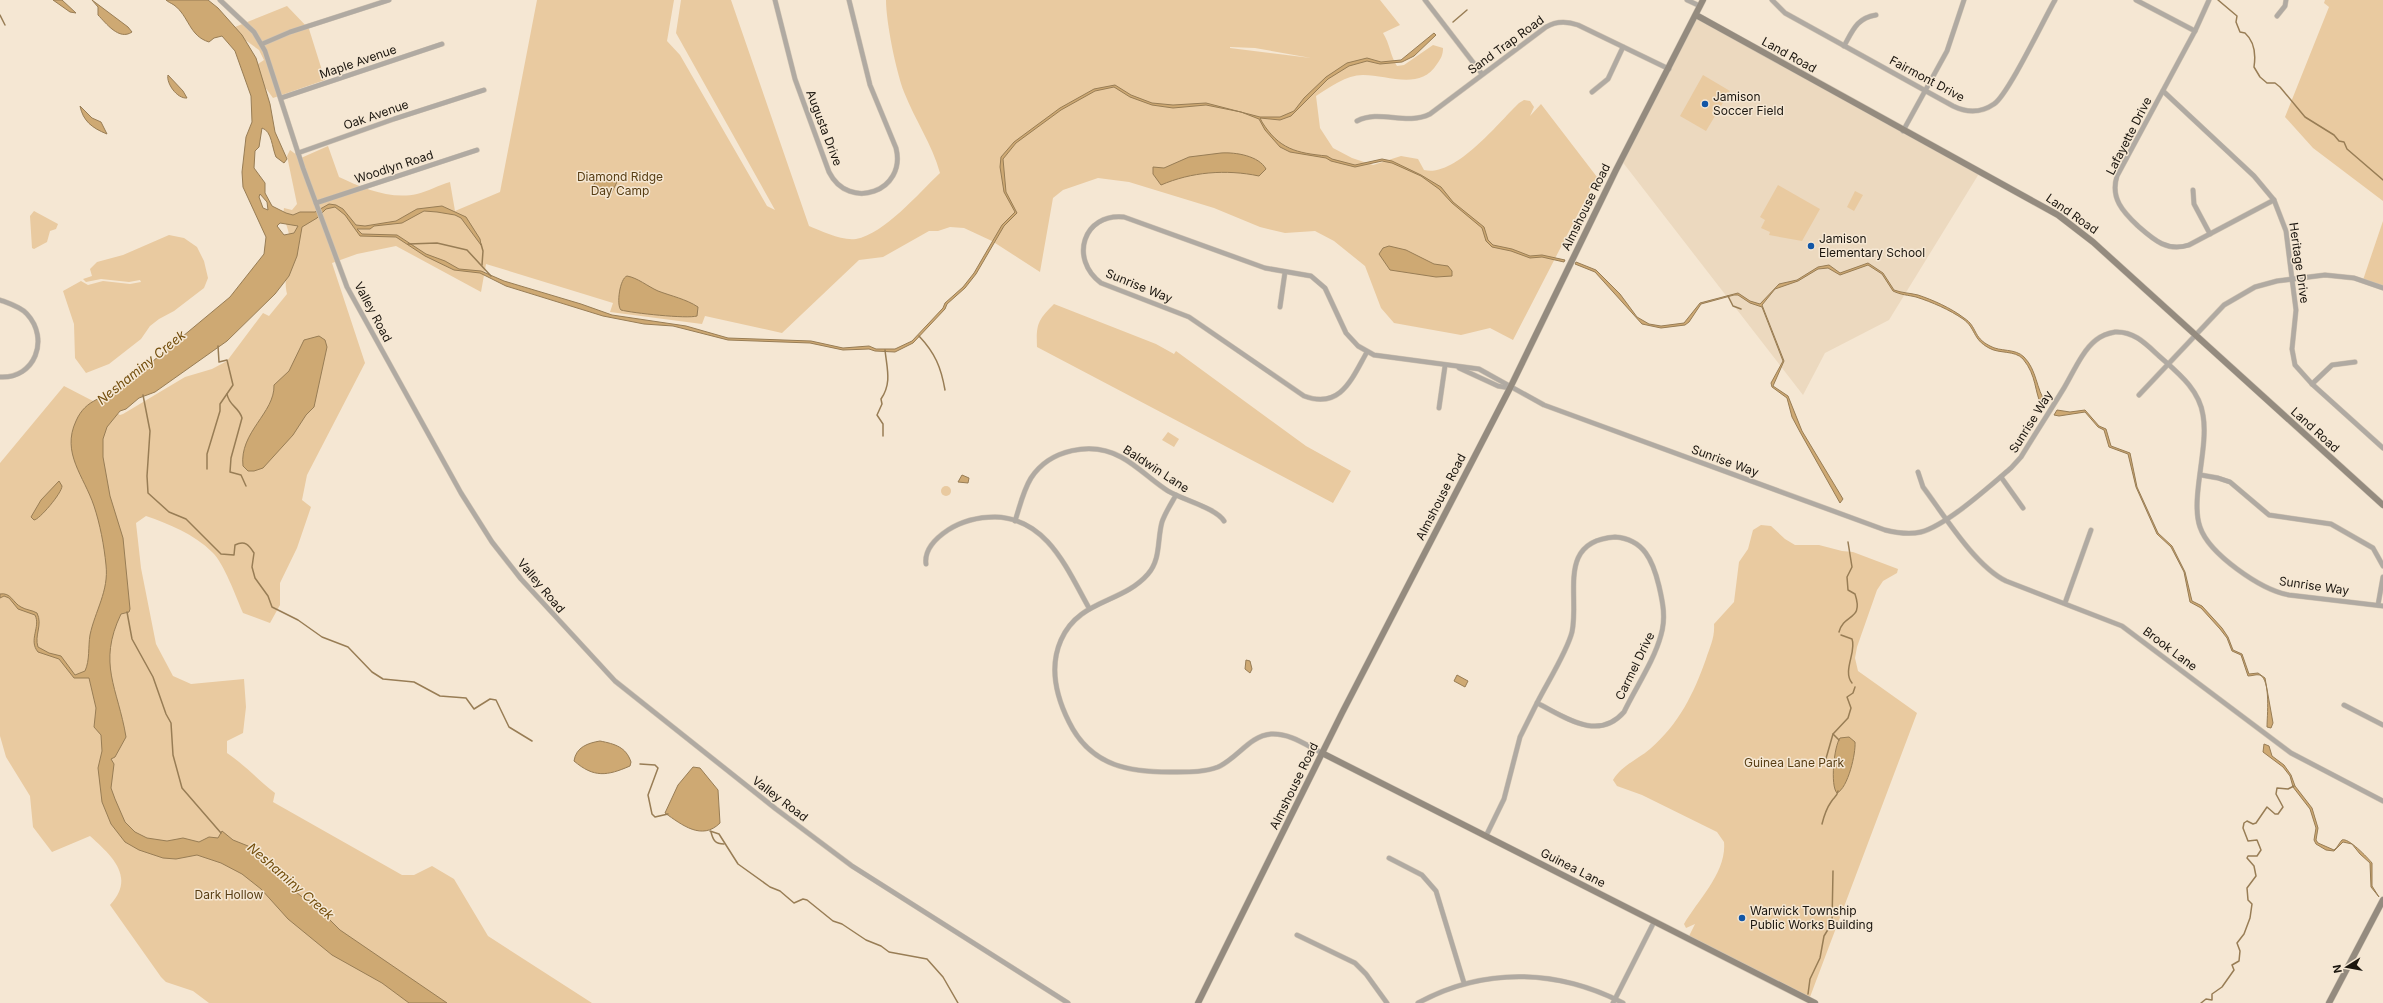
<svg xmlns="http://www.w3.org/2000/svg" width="2383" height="1003" font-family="Inter,sans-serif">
<rect width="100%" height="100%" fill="#f5e7d3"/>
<!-- built -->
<polygon fill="#ecd9bf" points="1696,15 1980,172 1889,320 1825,353 1803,395 1621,160"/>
<!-- green -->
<g fill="#e9caa0" fill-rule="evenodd">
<path d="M537,0H674L667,41L680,55L767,206L775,210L676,33L681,0H731L809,226C822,231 841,241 856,239C884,234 919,193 940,173C932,144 915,120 904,92C896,71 886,22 886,0H1380L1400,25L1383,33C1390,44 1390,55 1397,66L1404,65L1433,45L1443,48C1443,55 1441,58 1437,64C1420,91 1388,75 1363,75C1346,75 1330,87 1316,96L1320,128L1333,148L1352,158L1373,165L1401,156L1418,159L1424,170C1455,178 1499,122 1519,103L1524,100L1530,101L1534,107L1530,116L1541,104L1597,177L1513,340L1490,328L1461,335L1394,323L1381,308L1365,266L1334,241L1315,231L1285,233L1260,227L1214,208L1129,182L1098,178L1063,190L1053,198L1040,272L992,241L964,228L950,227L938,231H929L883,257L859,260L782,333L705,316L702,324L610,312L613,303L486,264L481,292L396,246L357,254L332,263L365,363L307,475L302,500L311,507L297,548L280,583V605L270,623L243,613C236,597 224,563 212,552C194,534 169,524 146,516L136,523L141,568L156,644L173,676L191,684L244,679L246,707L243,733L227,741V753C246,766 257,779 275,793L273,802L402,875H414L432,866L454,879L488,936L592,1003H209L193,991L166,982L161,977L110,905C136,877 112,856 90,836L52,852L33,827L30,796L6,757L0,736V463L64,386L120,415L123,414L185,377L212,369L227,361L263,313L269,316L287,294C282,274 293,255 289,235C288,225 282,219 284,208L292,210L297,204L287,156L290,150L301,158L328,146L339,177C362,188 391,200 417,194C429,191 439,185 450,182L455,211L500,192ZM1230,47L1255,48L1311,58L1230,48Z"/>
<polygon points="2325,0 2383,0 2383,201 2313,148 2285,117 2329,7 2324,3"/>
<polygon points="287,6 309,29 325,80 273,98 262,83 255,66 264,60 259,50 230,29"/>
<polygon points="1703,75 1730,91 1706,131 1680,116"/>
<polygon points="1778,185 1820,209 1802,241 1769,235 1770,232 1761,228 1765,220 1760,217"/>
<polygon points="1855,191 1863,195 1854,211 1847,207"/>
<polygon points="34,211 58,224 56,229 50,231 47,242 34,249 32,248 30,216"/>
<polygon points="2383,221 2383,289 2363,280"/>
<polygon points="169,235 184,238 197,247 204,261 208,278 204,288 174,311 159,319 150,326 141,339 109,364 86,373 75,358 74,324 63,291 81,281 88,285 103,281 130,284 141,282 140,280 129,282 101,279 86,282 83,279 92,276 90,269 97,262 123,255"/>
<path d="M1054,304L1156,344L1174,354L1176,351L1306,446L1351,471L1333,503L1037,347C1036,324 1038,320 1054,304Z"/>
<polygon points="1168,432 1179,439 1174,447 1162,440"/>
<circle cx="946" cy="491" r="5"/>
<path d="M1761,525L1771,526L1785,539L1795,545H1819L1842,551L1853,552L1898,569L1897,573L1883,581L1877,590L1857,647L1855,658L1858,671L1917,713L1810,997L1689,936L1695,924L1686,928L1684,924C1698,900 1727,872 1724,842L1717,832L1642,795L1617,786L1613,780C1622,765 1637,760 1650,749C1679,724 1694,693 1706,659C1710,647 1715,637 1714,624L1734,602L1739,562L1748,549L1753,530Z"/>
</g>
<!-- water -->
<g fill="#cea973" stroke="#987d55" fill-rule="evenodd">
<polygon points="53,0 62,0 76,13 70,12"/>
<path d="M92,0L128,27L132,32C119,41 106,23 98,15V7Z"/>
<path d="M166,0H208L218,8L242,35L256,58L270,104L275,132L287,159L284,163L276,157C272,148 272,131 262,128L259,147L255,151L254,168L265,183V193L272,206L286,213L293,215L300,212H315L329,204L336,205L343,209L356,225L365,226L396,221L417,209L442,206L466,217L480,239L481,245L461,218L455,215L437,212L424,211L402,223L374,226L370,229H357L362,234L397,235L426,254L445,261L459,269L481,271L504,281L581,304L612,315L686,326L728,338L811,341L843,348L869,346L876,349H895L912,341L943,308L945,303L963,287L974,273L1002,225L1015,212L1004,192L1000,167L1001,157L1014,142L1060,108L1094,89L1115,85L1131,95L1152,103L1173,105L1206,103L1260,117H1280L1294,111L1304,98L1326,77L1347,63L1367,58L1381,62L1401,60L1434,33L1436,35L1414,56L1402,62L1380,64L1367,61L1349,66L1328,79L1291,116L1280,120L1260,118L1262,122C1279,149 1296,153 1327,156L1332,159L1355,165L1382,159L1392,161L1421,175L1441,187L1453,202L1484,227L1488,240L1493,245L1512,249L1530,256L1542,255L1565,260L1564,262L1542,257L1530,258L1511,251L1492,247L1486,241L1482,228L1452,203L1439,189L1421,176L1392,163L1382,161L1355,167L1331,161L1326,158L1290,152L1280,147L1265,130L1259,119L1241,112L1206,105L1173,108L1152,105L1130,97L1114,87L1095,91L1061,110L1016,143L1003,159L1006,192L1017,213L1004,226L976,274L965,288L947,304L945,309L913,343L895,352L875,351L869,349L843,350L810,343L728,340L673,326L644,324L603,316L506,286L480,273L454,270L425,256L396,237L360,236L345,215L335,207L326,209L317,218L302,227L297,256L289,276L275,294L227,341L155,392L139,398L126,409L120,411L107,427L103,439V457L110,496L123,538L130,609L129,612L121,614C97,664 118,688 126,737L115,757L111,759L114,764L111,788L115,799L125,822L135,832L147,838L167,841L183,838L199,842L209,837L218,838L222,831L233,840L248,846L272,864L281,880L326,916L340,930L447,1003H409L382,983L332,955L288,919L261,889L242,874L221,863L197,855L176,859L163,858L139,850L125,842L111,824L102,802L98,768L102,751L101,735L94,727L96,708L89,678H74L59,659L38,652C28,640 41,627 35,615L18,609L9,598L4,596L0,598V594C11,592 13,603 21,607C26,610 32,610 37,613C43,625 34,635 38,647L49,653L61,656L75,675L85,671C90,660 88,647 90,635C95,611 109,591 106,565C104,545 100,524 94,506C84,476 61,453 76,421C86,398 104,399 123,386L230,297L264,254L266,237L243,187L242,172L246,137L252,122L251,96L235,51L222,36L214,38L209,42C189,36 189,16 174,5C171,3 168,2 166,0ZM260,194L267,202L268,210L263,208L259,197ZM280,223L298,226L294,233L284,235L277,226Z"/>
<path d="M168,75L183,91L187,98C177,99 166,83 168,75Z"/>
<path d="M80,106L92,118L101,122L107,134C92,128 83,121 80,106Z"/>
<path d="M1221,153C1236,152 1259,156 1266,169L1259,176C1226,169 1191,172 1161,185L1153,174V167L1164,168L1189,157Z"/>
<polygon points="612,175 619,178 611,194 593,186 598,177 608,182"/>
<polygon points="1389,246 1406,250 1434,264 1448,266 1452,271 1452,276 1436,277 1390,270 1379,254 1383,248"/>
<path d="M1576,262L1596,270L1620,294L1637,317L1649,324L1661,326L1684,323L1700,303L1738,293L1750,301L1760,304L1779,284L1797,280L1818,267L1829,265L1840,273L1868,263L1883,273L1894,290C1902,293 1910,293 1918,295C1933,300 1951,308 1964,318C1978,327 1972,337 1990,346C2000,352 2015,348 2024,357C2037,370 2036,389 2046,403L2042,407C2034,391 2037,376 2023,359C2015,350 1999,354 1989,348C1972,339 1976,328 1963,319C1950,310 1932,302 1916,297C1908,295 1901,295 1893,291L1882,274L1868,265L1840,275L1828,268L1818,269L1798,281L1775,289L1762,305L1784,361L1773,386L1788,396L1802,431L1843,499L1840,503L1800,432L1792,417L1787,398L1772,387L1771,383L1783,361L1762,307L1750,303L1738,295H1734L1701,304L1689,322L1685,325L1661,328L1642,324L1595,272L1575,264Z"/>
<path d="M627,276C638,278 647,286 658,291C671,296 686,299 698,307L697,316C687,319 632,313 621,310C616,305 620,278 627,276Z"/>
<path d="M319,336L325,340L327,347L314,407L306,415L293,435L263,468L254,471H248L243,466C239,432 275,413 274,385L289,371L304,340Z"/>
<path d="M2057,410L2070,412L2085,410L2099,426L2106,429L2111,446L2130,453L2137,487L2158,533L2172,546L2185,572L2192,601L2202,606L2222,628L2228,637L2233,650L2242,654L2249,674L2258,673L2265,678L2273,723L2271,728L2267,727C2267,717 2271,680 2260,675C2256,674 2252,676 2248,676L2241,655L2232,651L2227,638L2220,629L2201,608L2190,602L2184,572L2171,547L2157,534L2136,487L2128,454L2109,447L2104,430L2098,427L2085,412L2059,416L2054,415Z"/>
<polygon points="962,475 969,478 968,483 958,482"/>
<path d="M59,481L62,486C62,493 39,520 34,520L31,517L41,500Z"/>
<polygon points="1246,660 1250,661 1252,669 1250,673 1245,669"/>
<polygon points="1457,675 1468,681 1465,687 1454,681"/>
<path d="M1849,737L1855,742C1856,753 1848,788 1837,793C1830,786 1834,746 1840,738Z"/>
<path d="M600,741C615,744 626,747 631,762L630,766C607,776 594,778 574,761C576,747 588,743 600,741Z"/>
<path d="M2264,744L2269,746L2272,756L2284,765L2291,775L2295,786L2312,808L2318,828L2316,840L2318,843L2334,850C2338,847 2339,843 2342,840C2348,837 2368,858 2372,863V886L2379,897L2371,887L2370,863L2360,854L2352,844L2343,842L2334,851L2326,850L2316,844L2314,840L2316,828L2310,809L2293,787L2290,776L2283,767L2263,752Z"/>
<path d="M693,767L700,768L718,790L720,823C702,841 682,825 665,813L678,785Z"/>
</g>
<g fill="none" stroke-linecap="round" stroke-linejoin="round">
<!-- stream -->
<g stroke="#987d55" stroke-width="1.5">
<path d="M2218,0L2237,16L2236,22L2240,32L2245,33C2255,42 2256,54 2254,67L2260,77L2267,83H2275L2280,87L2305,117L2334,135L2339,141L2344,142L2347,149L2383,180"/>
<polyline points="0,15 5,25"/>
<polyline points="1453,22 1467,10"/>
<polyline points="408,244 437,243 467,250 491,276"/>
<polyline points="481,244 483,251 482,265"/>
<polyline points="1728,296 1733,306 1741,309"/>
<path d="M919,336C935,353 941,367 945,390"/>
<path d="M227,394C229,406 239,407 242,418L231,458L230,472L241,475L246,486"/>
<path d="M143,395L150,431L147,476L148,493L169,512L186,519L221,554L234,555L235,545C245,540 249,545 254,553L252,567L255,578L268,596L272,607L298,620L322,637L348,647L372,672L383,679L414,682L440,696L466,698L474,709L490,699L496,700L509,727L532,741"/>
<path d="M883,436V424L877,415L882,404L881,399C892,383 887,369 885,350"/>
<polyline points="207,469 207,454 220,411 220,404 233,385 227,360 219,362 218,346"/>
<polyline points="127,612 132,639 153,677 166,714 171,723 173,755 182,788 221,833"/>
<path d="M1839,632C1844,613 1864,621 1855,594L1848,590L1847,577L1852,567L1848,542"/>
<path d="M1841,635L1852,639C1857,651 1842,671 1852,683"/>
<polyline points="1833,734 1839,740"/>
<polyline points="1825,762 1833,734 1848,718 1851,708 1847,697 1853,693 1855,687"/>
<polyline points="640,764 655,765 658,768 648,795 652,814 655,817 668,814"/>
<path d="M1822,824C1824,816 1826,809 1831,802C1834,797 1837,797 1838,791"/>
<polyline points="710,831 719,834 738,864 770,887 780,891 794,903 803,899 807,900 833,921 842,924 866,940 881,946 889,952 927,959 943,977 958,1003"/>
<path d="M711,832C713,840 715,844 724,844"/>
<polyline points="1808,994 1810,979 1820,958 1824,936 1832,923 1833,871"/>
<polyline points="2201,1003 2206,999 2212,1000 2212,994 2222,987 2234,970 2232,965 2239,961 2240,951 2237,943 2244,934 2250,918 2252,904 2248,900 2247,888 2256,876 2254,866 2247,858 2248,856 2257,856 2261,850 2257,840 2248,841 2243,828 2244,823 2247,821 2253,824 2256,823 2267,807 2275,814 2278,814 2283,807 2276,794 2277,788 2288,789 2294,786"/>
</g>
<!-- street casing -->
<g stroke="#d2c5b3" stroke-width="5.5">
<g id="street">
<polyline points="220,0 254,32 265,51 303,168 347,287 461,493 492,542 521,579 615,681 776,809 852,866 1068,1003"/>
<path d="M775,0L795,79L829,172C849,212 907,191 896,148L870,85L849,0"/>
<polyline points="1425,0 1482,74"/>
<polyline points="1687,0 1700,6"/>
<path d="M1772,0L1785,13L1953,106C1967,113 1981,113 1994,104C2008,95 2044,19 2055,0"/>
<polyline points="2136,0 2195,31"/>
<path d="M2209,0L2195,31L2117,176C2110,198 2123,212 2138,226C2154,240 2167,252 2189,245L2274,200"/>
<polyline points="2277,16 2285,6 2286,0"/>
<polyline points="262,44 290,32 389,0"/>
<path d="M1844,46C1853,30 1857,18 1876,15"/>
<polyline points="2163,91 2254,176 2274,200 2286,231 2292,279 2296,310 2292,349 2295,365 2312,384 2383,448"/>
<polyline points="1592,92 1608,79 1623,47"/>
<polyline points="281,98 442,44"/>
<path d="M1357,121C1380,109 1406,126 1430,114L1546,27C1556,21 1567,21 1578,25L1669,69"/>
<polyline points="1903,131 1947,51 1964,0"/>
<polyline points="298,153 394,119 484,90"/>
<polyline points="2193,190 2194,204 2210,234"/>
<polyline points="316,203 477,150"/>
<path d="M0,300C8,303 21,307 27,314C50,339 35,379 0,377"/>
<polyline points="1280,307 1285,272"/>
<path d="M1367,352C1352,378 1341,410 1304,396L1189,317L1101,283C1069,259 1083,213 1124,217L1265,268L1311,276L1325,288L1346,333L1358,346L1374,355L1479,369L1544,405L1885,530C1897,533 1909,535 1921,532C1947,525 1990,486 2011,468L2021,457C2035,434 2050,411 2064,388C2073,373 2082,351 2096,340C2101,336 2109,333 2115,332C2134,331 2146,344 2159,356C2178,373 2199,389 2203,415C2209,448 2190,499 2200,527C2209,554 2261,590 2289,595L2383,606"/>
<polyline points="1459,368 1498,386 1510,388"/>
<polyline points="2312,384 2332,365 2355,362"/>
<polyline points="2139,395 2224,305 2255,287 2277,281 2325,275 2354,278 2383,288"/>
<polyline points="1439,408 1445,366"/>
<path d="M1918,472L1923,487C1944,515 1975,566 2006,581L2122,626L2291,753L2383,801"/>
<polyline points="2201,475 2218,478 2230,482 2269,515 2331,524 2373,548 2383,566"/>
<polyline points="2001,477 2023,508"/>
<path d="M1176,495C1171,504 1165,513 1162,522C1157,540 1161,559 1148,574C1122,604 1079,599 1061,640C1049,667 1056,696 1069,722C1091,767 1131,773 1177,772C1191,772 1205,772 1218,767C1238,758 1249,736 1271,734C1290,733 1306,745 1322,753"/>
<path d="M1015,521C1020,506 1023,491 1031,478C1050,449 1092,441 1121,457C1138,466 1152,481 1168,491C1183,500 1216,508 1224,521"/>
<path d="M1615,537C1644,539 1653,561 1659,586C1663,603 1666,618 1661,635C1654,661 1636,687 1624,712C1598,742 1565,717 1537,703C1547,683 1567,652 1572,632C1580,596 1556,541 1615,537Z"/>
<path d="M926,564C924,549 936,538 948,530C962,521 978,517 995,517C1047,518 1067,569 1089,608"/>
<polyline points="2065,603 2091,530"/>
<polyline points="2378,605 2383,577"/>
<polyline points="2344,705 2383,725"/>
<polyline points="1486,836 1504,799 1520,737 1537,703"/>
<polyline points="1389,858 1422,875 1436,891 1464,983"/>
<polyline points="1297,935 1355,963 1366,974 1387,1003"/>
<path d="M1418,1003C1484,967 1557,969 1623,1003"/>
<polyline points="1613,1003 1654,922"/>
</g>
</g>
<!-- secondary casing -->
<g stroke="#d2c5b3" stroke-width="7">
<g id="secondary">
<polyline points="1696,15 2058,215 2093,242 2383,505"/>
<polyline points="1322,753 1815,1003"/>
<polyline points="1198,1003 1342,713 1510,388 1616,170 1703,0"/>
<polyline points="2329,1003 2383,900"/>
</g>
</g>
<!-- street -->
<use href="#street" stroke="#b0aaa2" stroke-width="4.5"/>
<!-- secondary -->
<use href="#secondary" stroke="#948b7f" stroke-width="6"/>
</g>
<!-- markers -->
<g fill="#1256a6" stroke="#f5e7d3" stroke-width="1.5">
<circle cx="1705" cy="104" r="4"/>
<circle cx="1811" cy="246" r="4"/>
<circle cx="1742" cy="918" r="4"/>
</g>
<g text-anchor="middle" stroke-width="3" stroke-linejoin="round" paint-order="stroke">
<!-- street labels -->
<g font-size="12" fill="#1a150e" stroke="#f5e7d3">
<text transform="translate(1506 45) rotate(-36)" y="4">Sand Trap Road</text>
<text transform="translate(1789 55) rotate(29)" y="4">Land Road</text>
<text transform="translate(358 62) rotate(-19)" y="4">Maple Avenue</text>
<text transform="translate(1927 79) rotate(28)" y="4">Fairmont Drive</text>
<text transform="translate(376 115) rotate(-19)" y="4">Oak Avenue</text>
<text transform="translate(824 128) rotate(69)" y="4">Augusta Drive</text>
<text transform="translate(2129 136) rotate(-63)" y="4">Lafayette Drive</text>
<text transform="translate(394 167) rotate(-18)" y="4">Woodlyn Road</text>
<text transform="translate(1586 207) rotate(-64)" y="4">Almshouse Road</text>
<text transform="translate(2072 214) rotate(35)" y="4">Land Road</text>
<text transform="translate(2299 263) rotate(82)" y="4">Heritage Drive</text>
<text transform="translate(1139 286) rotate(22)" y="4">Sunrise Way</text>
<text transform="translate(373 312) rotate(62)" y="4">Valley Road</text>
<text transform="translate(2031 422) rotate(-58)" y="4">Sunrise Way</text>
<text transform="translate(2315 430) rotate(42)" y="4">Land Road</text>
<text transform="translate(1725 461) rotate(20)" y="4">Sunrise Way</text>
<text transform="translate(1156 469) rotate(33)" y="4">Baldwin Lane</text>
<text transform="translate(1441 497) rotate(-63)" y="4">Almshouse Road</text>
<text transform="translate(541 586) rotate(50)" y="4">Valley Road</text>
<text transform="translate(2314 586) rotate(8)" y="4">Sunrise Way</text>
<text transform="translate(2170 649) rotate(37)" y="4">Brook Lane</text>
<text transform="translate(1635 666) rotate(-64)" y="4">Carmel Drive</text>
<text transform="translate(1294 786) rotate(-64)" y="4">Almshouse Road</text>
<text transform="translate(780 799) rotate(37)" y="4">Valley Road</text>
<text transform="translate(1573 868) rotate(27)" y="4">Guinea Lane</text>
</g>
<!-- poi labels -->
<g font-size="12" fill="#1a150e" stroke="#f5e7d3" text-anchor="start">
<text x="1713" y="101">Jamison<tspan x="1713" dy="14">Soccer Field</tspan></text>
<text x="1819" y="243">Jamison<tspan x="1819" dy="14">Elementary School</tspan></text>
<text x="1750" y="915">Warwick Township<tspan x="1750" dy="14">Public Works Building</tspan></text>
</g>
<!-- park labels -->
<g font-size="12" fill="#573d13" stroke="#f5e7d3">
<text x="620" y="181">Diamond Ridge<tspan x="620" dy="14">Day Camp</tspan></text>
<text x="1794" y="767">Guinea Lane Park</text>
<text x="229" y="899">Dark Hollow</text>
</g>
<!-- water labels -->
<g font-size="13" font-style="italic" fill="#724d0b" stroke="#f5e7d3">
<text transform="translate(141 367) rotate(-39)" y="5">Neshaminy Creek</text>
<text transform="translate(291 881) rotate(41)" y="5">Neshaminy Creek</text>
</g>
</g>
<!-- north arrow -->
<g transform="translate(2347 967) rotate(259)" stroke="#f5e7d3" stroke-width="3" paint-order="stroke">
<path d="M0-3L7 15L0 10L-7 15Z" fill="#1a150e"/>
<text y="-6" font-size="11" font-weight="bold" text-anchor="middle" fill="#1a150e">N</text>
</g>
</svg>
